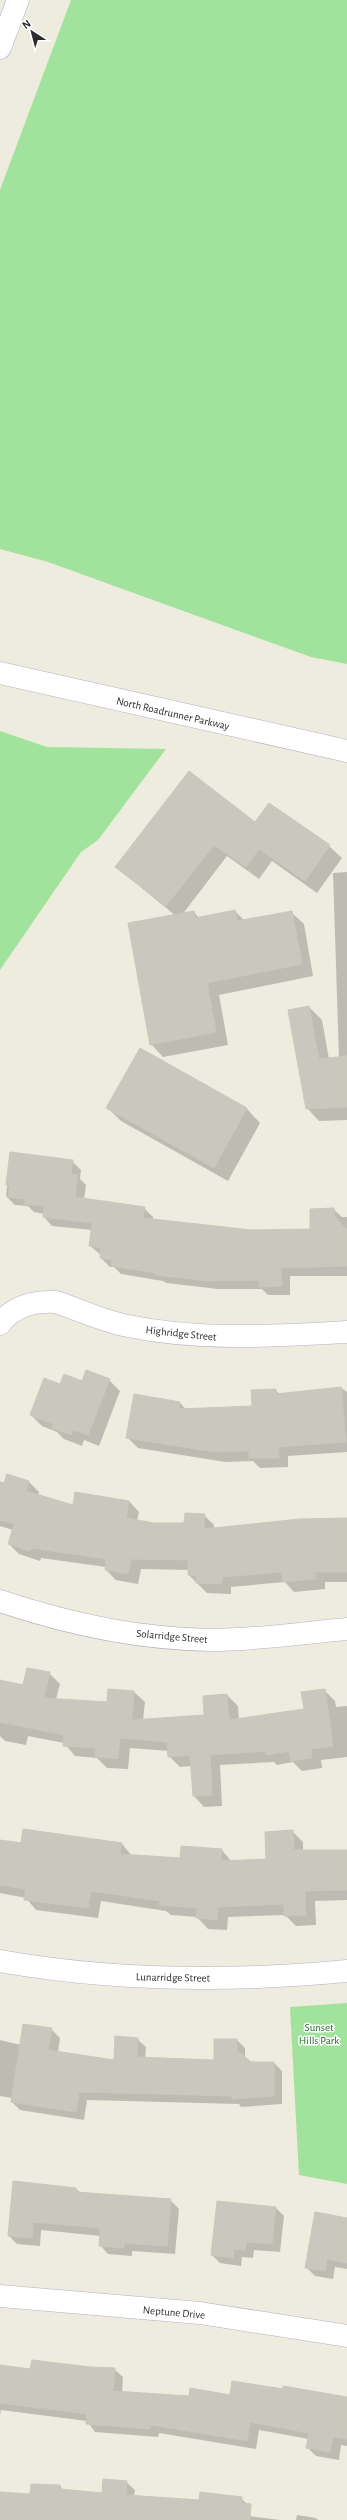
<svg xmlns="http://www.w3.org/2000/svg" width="347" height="2520" font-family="'Alegreya Sans',sans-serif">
<rect width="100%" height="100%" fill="#eeebdf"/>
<!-- green -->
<g fill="#a1e39c">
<polygon points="71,0 347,0 347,664 311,657 48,562 0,549 0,190"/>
<polygon points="0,731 47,747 166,749 98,840 81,852 0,970"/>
<polygon points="347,2003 347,2184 299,2175 290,2007"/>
</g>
<!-- shadow -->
<g fill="#0003">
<polygon points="255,824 329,846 342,858 317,893 272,861 259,879 227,856 182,915 194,912 199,918 235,911 245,921 291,912 304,924 313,976 219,995 228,1045 163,1057 151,1044 176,916 116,867"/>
<polygon points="347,872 347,1120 319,1121 307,1108 309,1007 322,1020 329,1059 339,1058 333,873"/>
<polygon points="140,1050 247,1109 260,1123 228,1181 121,1121 108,1108"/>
<polygon points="11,1153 72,1161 81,1170 80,1179 86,1185 84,1200 144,1208 153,1217 153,1220 251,1231 312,1230 333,1209 342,1217 347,1217 347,1276 290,1276 290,1295 268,1295 262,1289 218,1289 166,1283 163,1281 121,1274 114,1267 110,1267 101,1258 101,1255 90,1246 92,1230 52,1226 44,1217 44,1214 34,1212 28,1206 15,1205 6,1196"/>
<polygon points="109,1380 120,1391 99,1446 84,1440 82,1446 64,1439 57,1432 42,1426 31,1415 61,1386"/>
<polygon points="341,1388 347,1392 347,1452 288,1456 288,1467 260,1468 253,1461 225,1462 138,1448 127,1437 180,1403 187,1410 253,1407 275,1390 280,1394"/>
<polygon points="29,1482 39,1492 38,1495 74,1506 129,1501 139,1512 137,1521 154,1524 185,1524 204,1515 214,1525 214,1529 347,1519 347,1582 325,1582 325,1589 294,1592 285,1582 231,1587 231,1594 207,1593 189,1575 189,1570 141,1569 138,1584 116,1580 106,1570 106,1567 41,1558 40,1561 19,1554 9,1544 13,1530 0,1526 0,1483"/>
<polygon points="49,1673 60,1684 56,1699 108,1703 134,1692 145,1702 143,1720 205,1716 227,1695 238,1706 239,1720 305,1710 324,1690 335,1701 336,1707 347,1706 347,1757 321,1760 322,1768 302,1771 293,1762 277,1765 274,1762 220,1765 222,1806 204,1807 194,1796 192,1766 180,1767 169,1756 169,1751 130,1748 128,1769 107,1768 97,1758 75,1756 64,1743 28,1736 26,1745 5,1741 0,1736 0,1681 24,1686"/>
<polygon points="292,1831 303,1842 303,1851 347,1851 347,1900 315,1901 316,1925 296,1926 285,1915 228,1917 227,1930 208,1929 197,1917 171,1915 166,1911 101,1901 98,1918 36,1910 26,1898 0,1893 0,1841 21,1844 122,1844 132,1856 181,1859 222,1850 232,1862 267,1860"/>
<polygon points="51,2029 60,2038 58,2052 115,2061 137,2039 146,2047 145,2058 215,2061 237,2040 245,2048 245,2058 251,2063 274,2063 282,2071 282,2104 241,2107 239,2104 87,2100 84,2120 20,2110 12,2102 12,2098 0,2096 0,2040 21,2045"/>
<polygon points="76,2189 81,2193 170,2200 179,2209 175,2254 132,2251 132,2256 108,2254 100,2245 101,2236 41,2230 40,2246 17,2244 9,2236"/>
<polygon points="276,2208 284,2216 280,2252 254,2250 253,2258 242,2257 241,2266 220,2263 212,2255"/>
<polygon points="347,2218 347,2269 335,2267 333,2279 315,2276 306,2267"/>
<polygon points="0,2366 31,2370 114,2369 123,2377 122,2393 190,2397 231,2396 347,2398 347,2446 341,2445 339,2460 316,2456 307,2447 309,2439 259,2430 256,2449 159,2433 158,2437 95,2432 87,2421 1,2410 0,2415"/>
<polygon points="126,2482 135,2490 134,2496 200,2501 241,2498 250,2507 249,2516 281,2520 0,2520 0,2493 31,2495 60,2486 64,2491 103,2494"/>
<polygon points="297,2515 316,2518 318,2520 296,2520"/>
</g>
<!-- building -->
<g fill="#c9c8be" stroke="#c9c8b8">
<polygon points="189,771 255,822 269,803 330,845 305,881 259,849 246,867 214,845 166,906 115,867"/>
<polygon points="235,910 237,921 292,911 302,964 207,983 216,1032 150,1045 128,923 194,911 195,918"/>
<polygon points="309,1006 319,1059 347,1056 347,1107 306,1109 288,1010"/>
<polygon points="140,1048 247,1108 214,1168 106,1108"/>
<polygon points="10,1152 73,1160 71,1174 78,1175 75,1197 145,1207 143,1218 251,1230 310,1229 310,1209 334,1208 334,1216 347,1230 347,1266 281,1268 282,1286 259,1287 259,1280 208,1281 156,1275 156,1273 111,1266 112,1260 100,1258 101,1248 89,1246 92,1223 43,1217 44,1206 24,1204 25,1199 8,1197 10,1185 6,1185"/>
<polygon points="86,1370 110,1379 88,1435 73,1430 71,1435 52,1428 53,1424 30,1415 44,1378 60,1384 64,1374 82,1381"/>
<polygon points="341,1387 346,1442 278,1447 279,1458 249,1458 249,1451 215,1452 126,1438 134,1394 180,1402 179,1409 252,1406 251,1390 276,1389 276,1394"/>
<polygon points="7,1474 29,1481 26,1491 73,1505 75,1492 129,1501 126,1518 154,1523 184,1523 185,1513 205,1514 204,1529 300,1519 347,1518 347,1572 315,1572 316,1579 283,1582 282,1572 222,1577 222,1584 196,1583 196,1575 188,1575 188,1560 131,1559 128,1574 105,1570 106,1559 31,1548 30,1551 8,1544 14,1524 0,1520 0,1482 4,1483"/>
<polygon points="27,1668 50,1672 44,1698 107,1702 108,1689 134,1691 132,1720 204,1715 203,1696 227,1694 229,1720 304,1709 301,1692 325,1689 333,1746 311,1749 312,1758 291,1761 289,1751 266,1755 265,1751 210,1755 212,1795 193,1796 190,1755 168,1757 167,1742 120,1738 118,1759 95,1757 96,1748 63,1746 64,1735 0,1722 0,1680 23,1685"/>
<polygon points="23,1829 122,1843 120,1854 180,1858 181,1846 222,1849 221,1861 266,1859 265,1832 293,1830 294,1850 347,1850 347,1890 305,1891 306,1915 284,1916 284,1904 218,1907 217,1920 196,1918 197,1908 159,1905 160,1901 91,1891 88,1908 24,1900 26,1889 0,1885 0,1840 21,1843"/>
<polygon points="23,2024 52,2028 48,2050 114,2060 115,2036 138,2038 137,2057 214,2060 214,2039 237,2039 237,2050 251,2062 274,2062 274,2096 232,2099 232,2096 79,2092 76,2112 11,2102"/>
<polygon points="13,2181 76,2188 76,2192 171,2199 167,2246 124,2243 124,2248 99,2246 100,2228 33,2222 32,2238 8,2236"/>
<polygon points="217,2201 276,2207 272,2244 246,2242 245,2250 234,2249 233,2258 211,2255"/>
<polygon points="315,2212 347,2218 347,2263 327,2259 325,2271 305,2268"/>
<polygon points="32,2360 90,2367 115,2368 113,2391 189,2396 190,2388 230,2395 232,2381 283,2389 283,2386 347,2397 347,2439 333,2437 330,2452 306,2448 309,2433 250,2422 247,2441 151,2425 150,2429 86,2424 87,2414 0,2403 0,2365 30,2369"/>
<polygon points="103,2479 127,2481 126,2495 199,2500 200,2492 242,2497 241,2503 251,2504 250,2520 0,2520 0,2492 30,2494 31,2484 60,2485 60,2489 102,2493"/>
</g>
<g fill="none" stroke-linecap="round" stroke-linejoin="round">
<!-- minor casing -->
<g stroke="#b3b2bf" stroke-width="23">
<g id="minor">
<polyline points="0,48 18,0"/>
<polyline points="0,673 347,751"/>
<path d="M0,1324C14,1305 34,1301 56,1302C80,1310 103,1321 128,1326C201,1341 273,1336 347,1332"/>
<path d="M0,1601C68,1624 139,1639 211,1640C256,1640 302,1633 347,1629"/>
<path d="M0,1961C114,1981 232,1982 347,1971"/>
<polyline points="0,2296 200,2313 347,2336"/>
</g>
</g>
<!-- minor -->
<use href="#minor" stroke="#fff" stroke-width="22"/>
</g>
<g text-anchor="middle" stroke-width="3" stroke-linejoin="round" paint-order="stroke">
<!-- street labels -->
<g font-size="11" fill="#2c2c2c" stroke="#fff">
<text transform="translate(173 713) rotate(13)" y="4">North Roadrunner Parkway</text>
<text transform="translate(181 1333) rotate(6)" y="4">Highridge Street</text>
<text transform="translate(172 1636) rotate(5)" y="4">Solarridge Street</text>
<text transform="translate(173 1977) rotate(1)" y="4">Lunarridge Street</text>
<text transform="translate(174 2312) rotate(5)" y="4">Neptune Drive</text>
</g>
<!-- park labels -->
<g font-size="11" fill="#1b6a20" stroke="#fff">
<text x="319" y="2031">Sunset<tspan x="319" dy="13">Hills Park</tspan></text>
</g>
</g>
<!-- north arrow -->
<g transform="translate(32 32) rotate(324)" stroke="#ffffff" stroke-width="3" paint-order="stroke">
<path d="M0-3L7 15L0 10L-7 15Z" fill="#2c2c2c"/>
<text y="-6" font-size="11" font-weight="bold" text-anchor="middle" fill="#2c2c2c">N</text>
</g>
</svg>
